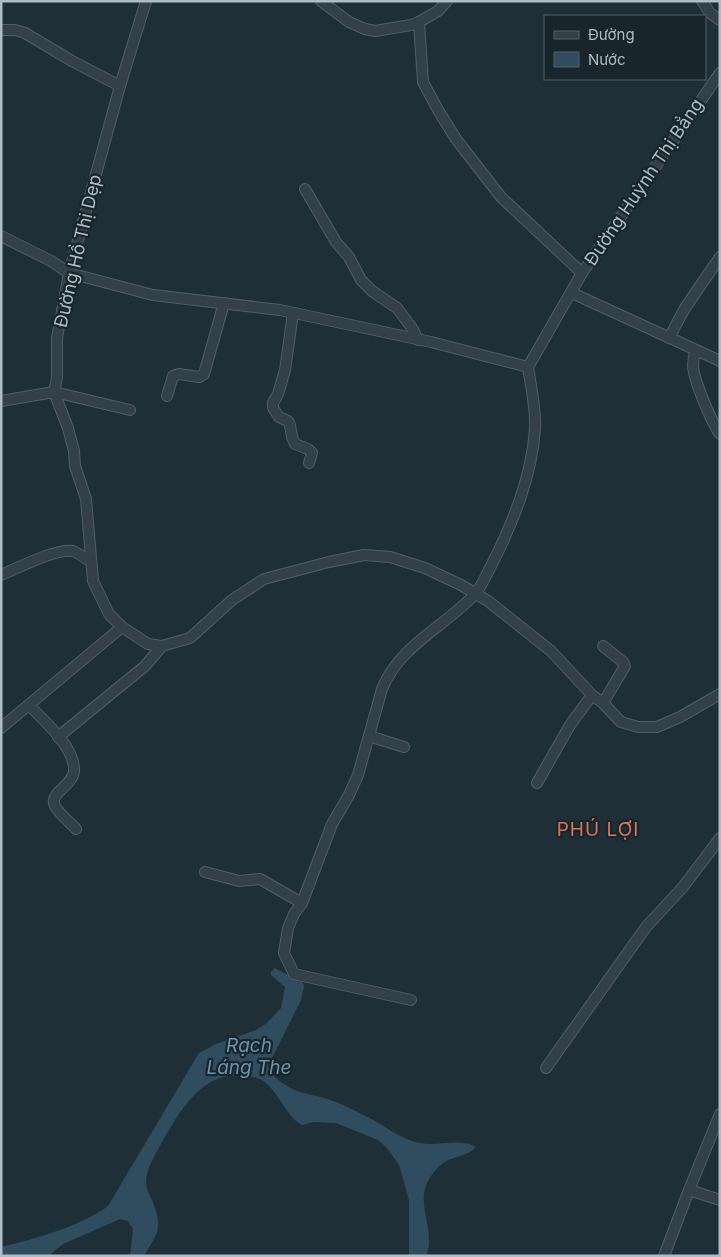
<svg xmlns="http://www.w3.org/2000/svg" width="721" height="1257" font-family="Inter,sans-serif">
<rect width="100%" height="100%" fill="#1f2f38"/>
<!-- water -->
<path fill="#304d5f" d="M275,968L303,983L304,986L301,1000L268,1066C271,1075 280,1082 289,1087C302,1095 319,1095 333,1101C347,1106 362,1114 375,1121C389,1129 403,1140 420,1143C438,1147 460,1137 476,1147C469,1156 454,1156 445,1162C438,1166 433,1173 429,1179C414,1204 437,1231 426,1256H409V1200L399,1165L387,1148L378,1140L336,1123L314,1122L302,1125C284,1115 277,1086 258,1078C254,1077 248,1077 243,1076C203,1070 180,1111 163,1140C157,1152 146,1168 146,1182C146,1188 149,1195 152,1200C163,1229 159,1230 144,1256H130L133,1229L128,1221L120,1219L63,1244L48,1256H1V1247C35,1239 81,1226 108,1206L199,1053L216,1044L256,1030L267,1023L281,1008L285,987L271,975V972Z"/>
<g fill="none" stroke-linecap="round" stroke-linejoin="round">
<!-- minor casing -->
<g stroke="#505e67" stroke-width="12">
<g id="minor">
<polyline points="146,1 120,86 69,273 57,338 57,378 54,392 68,428 74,451 75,466 86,499 93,581 109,614 122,627 148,644 162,646"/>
<polyline points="321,1 349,22 365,29 375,31 411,25 419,22 438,11 447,1"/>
<polyline points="702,1 710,13 720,20"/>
<polyline points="419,22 423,82 438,110 456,139 501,197 582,273"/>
<polyline points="1,30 15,30 25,33 72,61 120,86"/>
<polyline points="305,189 336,242 349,257 361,280 372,291 397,308 412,328 418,340"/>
<polyline points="1,236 51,261 69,273 153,295 280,310 431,342 528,367 582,273 720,73"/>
<polyline points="572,293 720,361"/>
<polyline points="293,313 285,370 278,394 273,403 273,408 279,417 288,421 290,425 292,437 295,444 308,449 312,453 309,463"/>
<polyline points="669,338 685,308 720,257"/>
<path d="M696,350C694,355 693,360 693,365C693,379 712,423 720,434"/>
<polyline points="167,396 173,376 179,374 199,377 204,374 224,303"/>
<polyline points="1,401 54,392 130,410"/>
<path d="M1,575C18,568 56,548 73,551C78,553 85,558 90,561"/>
<polyline points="603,646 623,662 625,666 603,703"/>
<path d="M29,705C45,722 75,747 74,771C73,786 48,793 55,806C60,815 70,822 76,829"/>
<polyline points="1,728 122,627"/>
<polyline points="369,736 404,747"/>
<polyline points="58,737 145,666 162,646 190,638 232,600 264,579 329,562 364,555 390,557 425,568 461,585 488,601 551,651 592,695 603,703 621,722 638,727 657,727 680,717 720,694"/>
<polyline points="537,783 570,725 592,695"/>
<polyline points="205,872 239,881 260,879 302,903"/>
<path d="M411,1000L294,974L284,953L288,928L294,914L302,903L332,824L349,795L358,775L382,689C399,646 444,627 474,595C481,588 485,577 490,568C512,525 532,477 535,428C536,408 531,387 528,367"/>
<polyline points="546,1068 646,927 683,887 720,838"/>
<polyline points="689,1190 720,1200"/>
<polyline points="664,1256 689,1190 720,1114"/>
</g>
</g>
<!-- minor -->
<use href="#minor" stroke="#334049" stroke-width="10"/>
</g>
<g text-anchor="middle" stroke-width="4.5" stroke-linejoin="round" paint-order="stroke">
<!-- street labels -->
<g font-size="18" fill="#adbcc6" stroke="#19252d">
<text transform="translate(644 182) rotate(-56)" y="6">Đường Huỳnh Thị Bẳng</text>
<text transform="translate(78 251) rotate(-77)" y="6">Đường Hồ Thị Dẹp</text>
</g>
<!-- neighbourhood labels -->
<g font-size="19" letter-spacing="1" fill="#d77557" stroke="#19252d">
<text x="598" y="836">PHÚ LỢI</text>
</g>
<!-- water labels -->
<g font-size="19" font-style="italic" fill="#6c94ab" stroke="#19252d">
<text x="249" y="1052">Rạch<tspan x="249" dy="22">Láng The</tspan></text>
</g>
</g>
<!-- border -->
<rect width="721" height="1257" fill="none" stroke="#adbcc6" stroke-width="5"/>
<!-- legend -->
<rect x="544" y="15" width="162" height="65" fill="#19252d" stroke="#54616a"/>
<rect x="554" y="31" width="25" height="8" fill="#334049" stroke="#54616a"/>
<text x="588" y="40" font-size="15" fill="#adbcc6">Đường</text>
<rect x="554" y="52" width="25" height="15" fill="#304d5f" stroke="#54616a"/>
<text x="588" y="65" font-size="15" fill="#adbcc6">Nước</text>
</svg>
